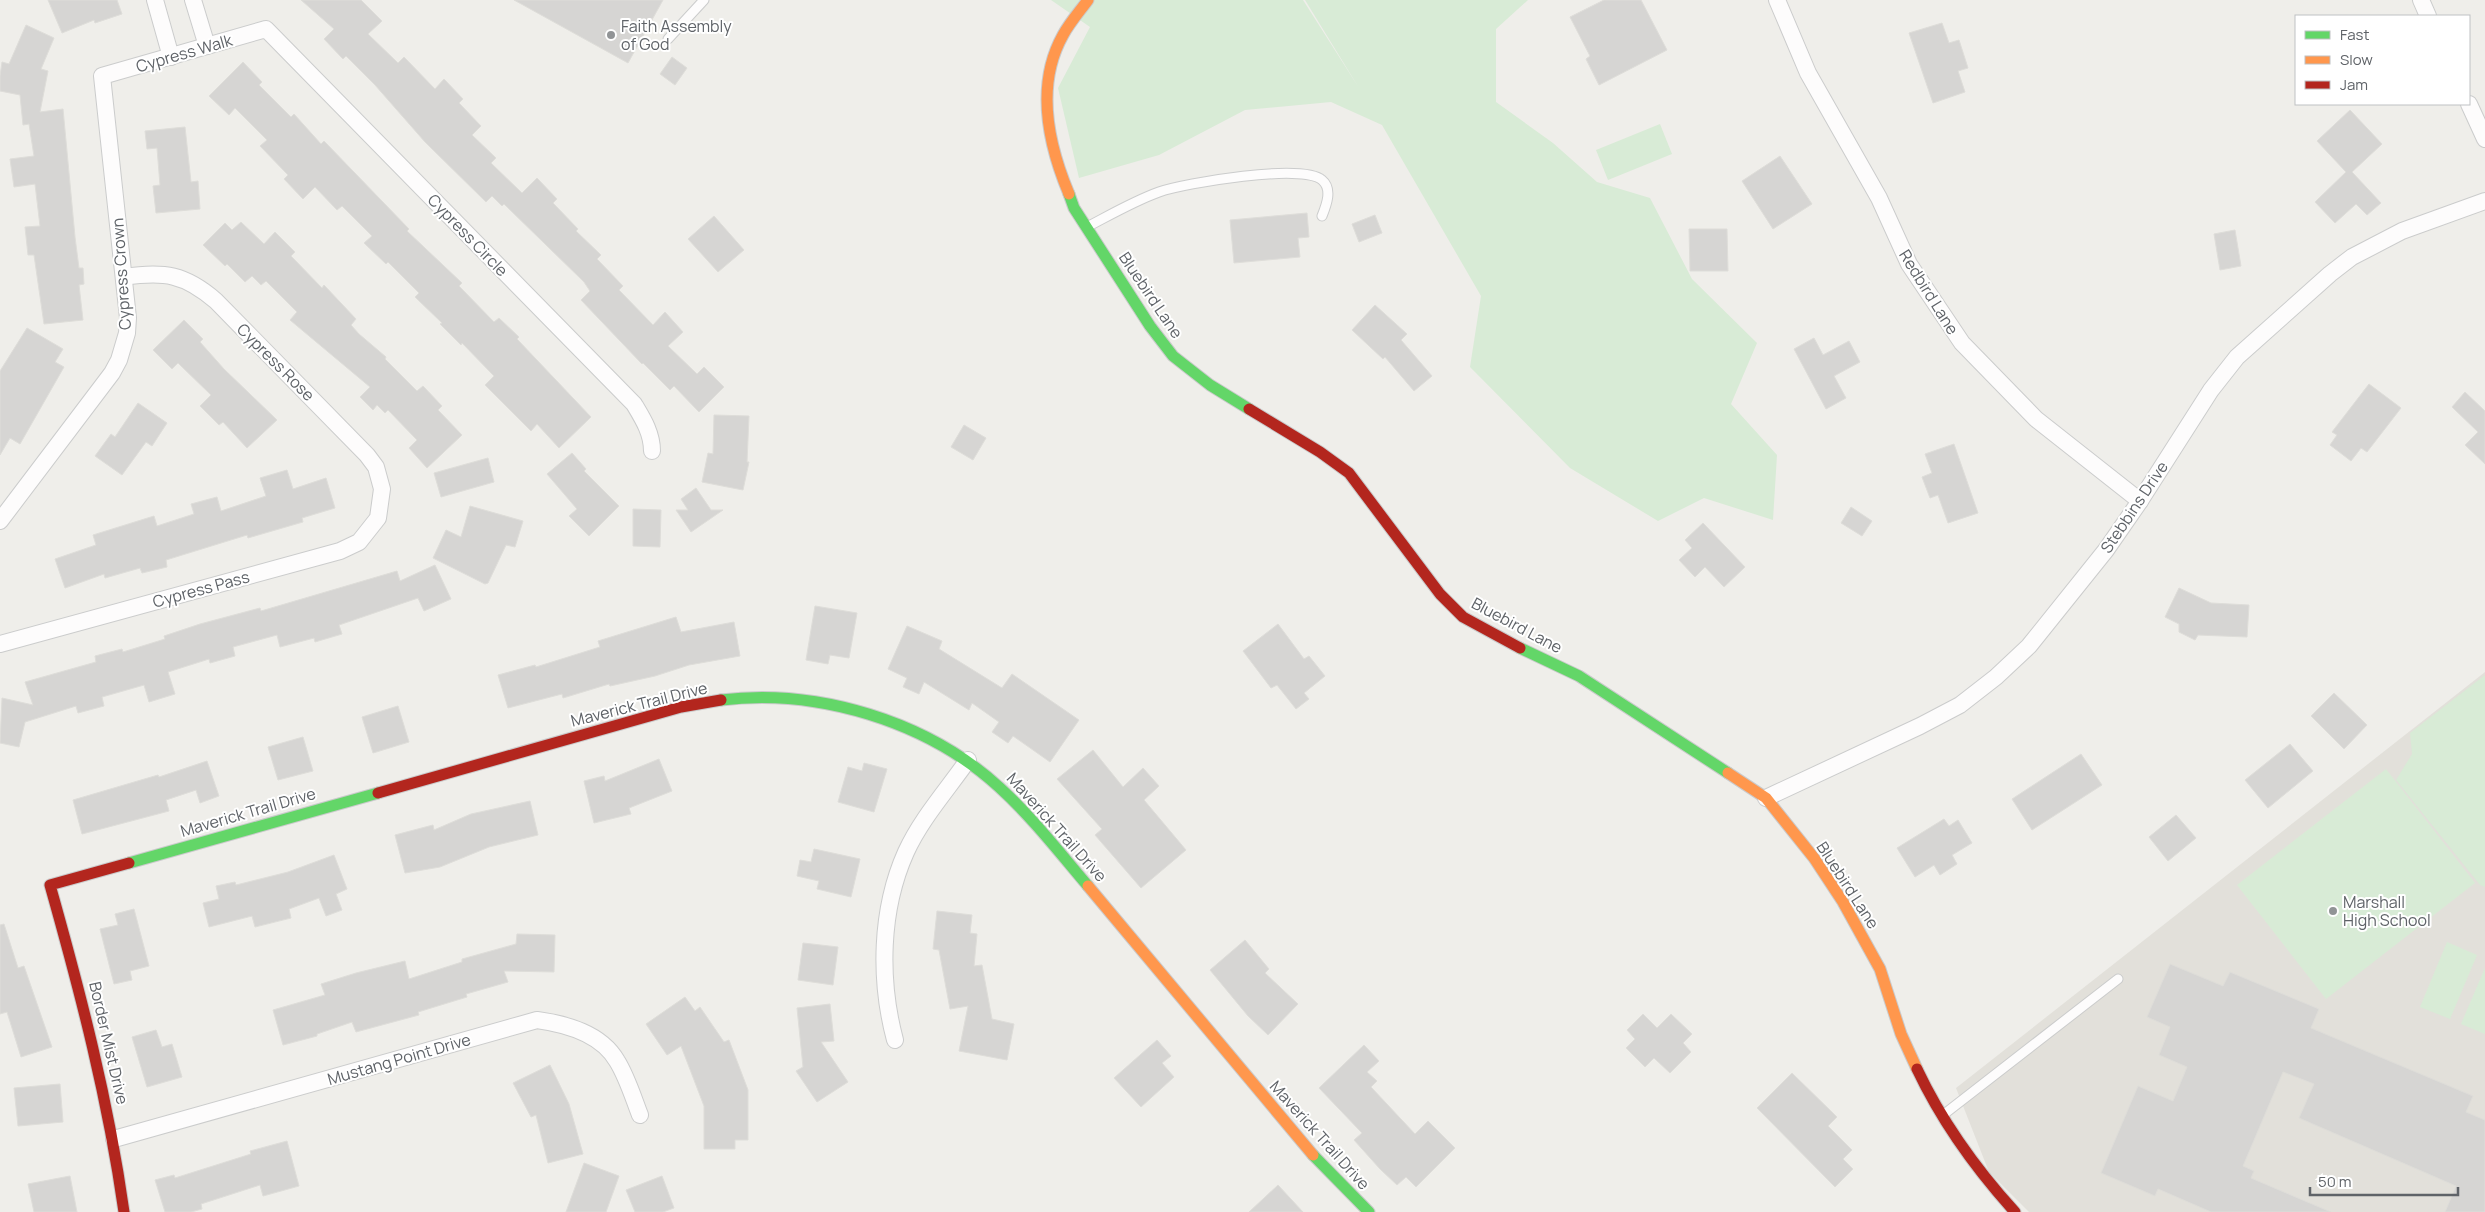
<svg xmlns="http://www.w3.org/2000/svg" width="2485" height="1212" font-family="Manrope,sans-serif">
<rect width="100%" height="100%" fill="#efeeea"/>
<!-- education -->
<polygon fill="#e2e0da" points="2485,672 2485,1212 2029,1212 1989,1172 1956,1088"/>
<!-- green -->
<g fill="#d8ebd6">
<polygon points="1051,0 1303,0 1359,88 1305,0 1528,0 1496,29 1496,102 1553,143 1597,182 1650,198 1692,279 1757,343 1731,404 1777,455 1773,520 1704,498 1658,521 1570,468 1470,367 1481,296 1382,125 1331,102 1245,110 1159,155 1079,178 1058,88 1090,27"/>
<polygon points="1660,124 1672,154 1608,180 1596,150"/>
<polygon points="2485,675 2485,887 2480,885 2396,780 2412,754 2410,733"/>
<polygon points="2386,769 2475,883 2326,999 2237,885"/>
<polygon points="2447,942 2477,955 2450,1019 2420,1007"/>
<polygon points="2485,968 2485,1034 2461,1024"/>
</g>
<!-- building -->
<g fill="#d6d5d3" stroke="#deddd9">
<polygon points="48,0 117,0 122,14 95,23 94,20 62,33"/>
<polygon points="301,0 361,0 382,21 368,34 398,63 404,57 435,89 444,79 463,99 459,103 481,126 472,135 496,158 491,163 522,193 537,178 557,199 553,203 578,229 576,231 601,255 597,259 623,286 619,290 653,325 665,312 683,332 668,346 697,374 704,367 724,387 699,412 674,386 670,390 643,363 642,364 581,300 590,291 584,282 504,204 502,206 492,196 486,202 425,142 375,85 346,56 343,59 324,39 334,29"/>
<polygon points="514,0 663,0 628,63"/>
<polygon points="1604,0 1641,0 1667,50 1599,85 1586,59 1590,56 1570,17"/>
<polygon points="1942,23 1949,43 1959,40 1968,68 1958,71 1965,92 1933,103 1909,33"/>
<polygon points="26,25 54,38 41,69 48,71 40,112 63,109 75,237 79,268 83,268 84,284 79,285 83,320 44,324 34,255 28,255 25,227 40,226 35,184 14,187 10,159 34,156 29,124 23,125 20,95 0,91 0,76 2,62 9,64"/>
<polygon points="672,57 687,68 675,85 660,74"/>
<polygon points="243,62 262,82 259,85 291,117 294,114 321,144 324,141 409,229 407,231 462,283 459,286 494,322 499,318 519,337 517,339 591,417 559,448 537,424 531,431 485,385 494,376 462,343 461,345 440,324 442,323 415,297 419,293 388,262 386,264 364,243 372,236 342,206 337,210 315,187 303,199 284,179 288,175 260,146 267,140 235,108 229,115 209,96"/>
<polygon points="2350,110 2382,144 2352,172 2381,203 2367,215 2356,204 2335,223 2315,202 2346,172 2317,141"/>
<polygon points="185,127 191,182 198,181 200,209 156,213 153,186 160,185 157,148 147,149 145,131"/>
<polygon points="1780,156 1812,204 1773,229 1742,181"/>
<polygon points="1307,213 1309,237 1298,238 1300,257 1234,263 1230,220"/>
<polygon points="1375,215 1382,233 1359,242 1352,224"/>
<polygon points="714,216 744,250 718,272 688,239"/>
<polygon points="241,222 264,244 275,232 295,252 291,256 322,288 324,285 356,319 351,325 359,334 386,357 385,359 417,391 423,386 442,406 438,410 462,435 427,468 409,448 417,440 388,410 385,413 377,405 373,410 360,397 370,387 290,320 297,312 266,281 261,285 252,276 245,282 227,264 225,266 203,245 225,223 232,230"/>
<polygon points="1689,229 1727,229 1728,271 1690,271"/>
<polygon points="2235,230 2241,266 2220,270 2214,234"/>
<polygon points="1375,305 1407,334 1401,340 1432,376 1414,391 1385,357 1383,359 1352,330"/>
<polygon points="184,320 203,339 200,342 224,369 277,420 247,448 223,422 219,425 200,406 211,395 178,363 172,369 153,350"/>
<polygon points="27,328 63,349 55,362 64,367 20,444 10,438 0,455 0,371"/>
<polygon points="1814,338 1823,355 1849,341 1860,362 1834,376 1846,398 1826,409 1794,349"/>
<polygon points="2369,384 2401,408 2367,452 2361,448 2351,461 2330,445 2337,435 2332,432"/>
<polygon points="2465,392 2485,411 2485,464 2465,445 2478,432 2452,407"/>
<polygon points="138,403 167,423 152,446 146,442 122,475 95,456 111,434 115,437"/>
<polygon points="714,415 749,416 747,462 749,462 743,490 702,482 708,453 713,454"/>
<polygon points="964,425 986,438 973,460 951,447"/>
<polygon points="1954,444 1978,513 1948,523 1938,495 1930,498 1922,477 1932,473 1925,454"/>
<polygon points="572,453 586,469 584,471 619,506 589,536 569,516 577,509 547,474"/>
<polygon points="488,458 494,482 441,497 434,473"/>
<polygon points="287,470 293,489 326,478 335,508 302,518 303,522 248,538 247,535 166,560 167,567 142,573 140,568 105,578 104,574 65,588 55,559 96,545 93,535 154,516 157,526 194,514 191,504 217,497 221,511 266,496 260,478"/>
<polygon points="696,488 711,510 723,510 691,532 676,510 688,510 681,499"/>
<polygon points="470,506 523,521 515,547 506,545 488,583 485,584 433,558 446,530 461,537"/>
<polygon points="1851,507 1872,521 1862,536 1841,523"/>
<polygon points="633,509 661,510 660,547 633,546"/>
<polygon points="1703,523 1745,567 1724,587 1705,567 1695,577 1679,560 1692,548 1685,540"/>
<polygon points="435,565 451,599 424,611 418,598 339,625 342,634 315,642 314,638 280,647 277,635 233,647 235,656 210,663 209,659 168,672 175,694 149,702 144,685 102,697 104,706 78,713 76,706 25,722 19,747 0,743 2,698 33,705 25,682 96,662 95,656 122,649 123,652 165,639 164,636 200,624 260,608 261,611 397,571 400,581"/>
<polygon points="2179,588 2211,603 2249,605 2247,637 2198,635 2195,640 2179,632 2179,624 2165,617"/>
<polygon points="815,606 857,613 849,658 830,655 828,664 806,660"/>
<polygon points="676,617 681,632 734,622 740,656 689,665 655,676 610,686 609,684 563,698 562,694 508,708 498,675 535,665 536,667 600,647 598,641"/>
<polygon points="1278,624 1304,659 1309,656 1325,676 1304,693 1309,699 1296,709 1277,685 1271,688 1243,651"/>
<polygon points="907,626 942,641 939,649 1002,688 1012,674 1079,720 1050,762 1013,736 1008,743 992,732 999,722 972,703 969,710 924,682 919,694 903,687 907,678 888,669"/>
<polygon points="2334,693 2367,725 2344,749 2311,716"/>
<polygon points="398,706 409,742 373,753 362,717"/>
<polygon points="303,737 313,771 278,780 268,747"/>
<polygon points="2290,744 2313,771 2268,808 2245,780"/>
<polygon points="1093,750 1123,787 1143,768 1159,786 1144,800 1186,850 1141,888 1095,835 1102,829 1057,779"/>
<polygon points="2081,754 2102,785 2032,830 2012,799"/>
<polygon points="659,759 672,791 629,808 631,814 594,823 584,781 604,776 605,781"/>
<polygon points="207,761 219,796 200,803 196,790 166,800 169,811 82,834 73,800 158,775 159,777"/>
<polygon points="864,763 887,769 874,812 838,802 848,767 862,771"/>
<polygon points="530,801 538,835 489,847 440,867 405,873 395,835 433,825 434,830 471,814"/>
<polygon points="2176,815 2196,838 2168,861 2149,837"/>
<polygon points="1944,819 1949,826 1958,820 1972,843 1952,855 1957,864 1940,875 1934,865 1915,877 1897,848"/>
<polygon points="814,849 860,859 851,897 817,889 819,881 797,876 800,860 811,862"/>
<polygon points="334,855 347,889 336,894 342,910 326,916 319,898 289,909 291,918 255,927 252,916 209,927 203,903 219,899 216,886 235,882 236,885 288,872"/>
<polygon points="134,909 149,966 130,971 132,980 114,984 100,929 118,925 115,914"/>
<polygon points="937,911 972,915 970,933 977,934 974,966 982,965 992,1019 1014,1024 1007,1060 959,1051 968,1006 950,1009 939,950 933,949"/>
<polygon points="4,924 18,968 24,966 52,1047 21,1057 7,1012 0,1014 0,925"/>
<polygon points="517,934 555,935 554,972 504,971 508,982 466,994 467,997 418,1012 419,1015 356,1032 352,1022 317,1034 317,1036 283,1045 273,1010 325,995 321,984 356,973 405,961 409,979 462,962 462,959 516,944"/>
<polygon points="1245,940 1269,969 1265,973 1298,1004 1268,1035 1248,1016 1210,970"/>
<polygon points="803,943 838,947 833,985 798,980"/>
<polygon points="2170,964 2223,986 2230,972 2319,1009 2311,1028 2473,1096 2466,1112 2485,1120 2485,1212 2445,1212 2456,1186 2299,1118 2314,1084 2283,1072 2243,1166 2254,1171 2251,1178 2331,1212 2211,1212 2158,1189 2155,1196 2101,1173 2138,1086 2173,1101 2187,1067 2159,1055 2170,1027 2147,1017"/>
<polygon points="685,997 695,1011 700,1007 724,1042 729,1040 748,1090 748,1140 735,1140 735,1149 704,1149 704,1106 681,1046 667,1055 646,1024"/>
<polygon points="830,1004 834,1041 821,1042 848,1082 817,1102 796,1071 803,1067 797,1008"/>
<polygon points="1643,1014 1657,1028 1671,1014 1692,1034 1683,1043 1691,1052 1670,1073 1654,1058 1645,1067 1626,1048 1635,1039 1627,1030"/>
<polygon points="156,1030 162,1047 172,1044 182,1077 147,1087 132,1037"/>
<polygon points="1157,1040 1171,1056 1162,1063 1174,1077 1141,1107 1114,1078"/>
<polygon points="1364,1045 1379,1061 1367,1072 1377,1081 1371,1087 1415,1134 1428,1121 1455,1148 1416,1187 1406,1177 1397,1185 1380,1169 1354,1140 1362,1133 1319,1088"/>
<polygon points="550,1065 569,1104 583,1154 548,1163 536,1115 531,1117 513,1083"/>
<polygon points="1792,1073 1837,1117 1828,1126 1852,1150 1843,1159 1853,1169 1835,1187 1757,1108"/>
<polygon points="60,1084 63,1122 18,1126 14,1088"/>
<polygon points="287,1141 299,1186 263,1196 260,1185 201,1204 202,1209 191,1212 165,1212 155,1180 174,1175 175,1178 251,1154 250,1151"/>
<polygon points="584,1163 619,1176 606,1212 566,1212"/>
<polygon points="70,1176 77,1212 34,1212 28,1184"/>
<polygon points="662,1176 674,1208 663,1212 635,1212 626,1190"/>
<polygon points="1278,1185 1303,1212 1249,1212"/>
</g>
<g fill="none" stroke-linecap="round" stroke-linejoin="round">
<!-- lane casing -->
<g stroke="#cbcccc" stroke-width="11">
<g id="lane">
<polyline points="668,39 704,0"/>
<path d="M1087,227C1110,215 1134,201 1159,192C1185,183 1303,163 1322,180C1333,189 1326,206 1322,216"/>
<polyline points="1943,1115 2118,979"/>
</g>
</g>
<!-- street casing -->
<g stroke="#cbcccc" stroke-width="18">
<g id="street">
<polyline points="155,0 171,57"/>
<polyline points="193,0 207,46"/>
<polyline points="1777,0 1808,73 1879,198 1909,264 1962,343 2036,419 2140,501"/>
<polyline points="2421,0 2428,16"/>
<polyline points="2469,104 2485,139"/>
<path d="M0,521L112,373L119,360L127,333L128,318L102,76L266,29L634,404C643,419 652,433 652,451"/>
<path d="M0,644L340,551L359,542L378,518L382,489L376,467L367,455L216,301C185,274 164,271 124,277"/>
<polyline points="1766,798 1920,726 1960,705 1996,677 2029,646 2106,550 2140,501 2211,390 2237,357 2330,274 2352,257 2402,231 2485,201"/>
<path d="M895,1040C879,980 880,910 906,852C921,819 947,790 968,760"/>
<path d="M114,1139L537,1020C566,1024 601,1033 617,1061C627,1077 633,1097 640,1115"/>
</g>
</g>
<!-- fast casing -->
<g stroke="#cacacb" stroke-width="13">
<g id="fast">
<polyline points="1069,194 1074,208 1150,326 1173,356 1210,385 1249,409"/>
<polyline points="1520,648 1579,676 1728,773"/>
<path d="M721,700C817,688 927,721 999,787C1032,817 1059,852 1088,886"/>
<polyline points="129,863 378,793"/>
<polyline points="1313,1155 1369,1212"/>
</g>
</g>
<!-- slow casing -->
<g stroke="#cacacb" stroke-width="13">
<g id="slow">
<path d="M1069,194C1048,144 1035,85 1063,35C1070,22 1080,11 1088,0"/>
<polyline points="1728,773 1766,798 1814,858 1843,902 1880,969 1901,1034 1917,1069"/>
<polyline points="1088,886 1313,1155"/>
</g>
</g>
<!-- jam casing -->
<g stroke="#cacacb" stroke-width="13">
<g id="jam">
<polyline points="1249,409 1320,452 1349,473 1440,594 1463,617 1520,648"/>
<polyline points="378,793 681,707 721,700"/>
<path d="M1917,1069C1942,1122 1976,1169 2015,1212"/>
<path d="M124,1212C108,1099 81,995 50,885L129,863"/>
</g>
</g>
<!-- lane -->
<use href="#lane" stroke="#fdfcfc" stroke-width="9"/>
<!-- street -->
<use href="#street" stroke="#fdfcfc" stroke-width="16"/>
<!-- fast -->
<use href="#fast" stroke="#63d668" stroke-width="11"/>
<!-- slow -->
<use href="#slow" stroke="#ff974d" stroke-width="11"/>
<!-- jam -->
<use href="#jam" stroke="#b3261e" stroke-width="11"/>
</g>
<!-- markers -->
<g fill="#919496" stroke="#fff" stroke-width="2">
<circle cx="611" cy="35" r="5"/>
<circle cx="2333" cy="911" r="5"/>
</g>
<g text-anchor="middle" stroke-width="4" stroke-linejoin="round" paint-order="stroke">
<!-- poi labels -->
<g font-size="16" fill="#5f6368" stroke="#fff" text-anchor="start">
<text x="621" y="32">Faith Assembly<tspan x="621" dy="18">of God</tspan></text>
<text x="2343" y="908">Marshall<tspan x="2343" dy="18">High School</tspan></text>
</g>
<!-- street labels -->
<g font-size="16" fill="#5f6368" stroke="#fff">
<text transform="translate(184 53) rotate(-16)" y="6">Cypress Walk</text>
<text transform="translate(468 235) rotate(46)" y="6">Cypress Circle</text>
<text transform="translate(121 274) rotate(-94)" y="6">Cypress Crown</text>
<text transform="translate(1929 292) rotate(58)" y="6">Redbird Lane</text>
<text transform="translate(1151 295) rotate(56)" y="6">Bluebird Lane</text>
<text transform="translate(276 362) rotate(45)" y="6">Cypress Rose</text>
<text transform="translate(2134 507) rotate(-56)" y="6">Stebbins Drive</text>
<text transform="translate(201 589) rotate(-15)" y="6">Cypress Pass</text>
<text transform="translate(1517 625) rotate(28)" y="6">Bluebird Lane</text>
<text transform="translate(639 704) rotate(-14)" y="6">Maverick Trail Drive</text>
<text transform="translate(248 812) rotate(-16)" y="6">Maverick Trail Drive</text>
<text transform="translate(1057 827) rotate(48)" y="6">Maverick Trail Drive</text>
<text transform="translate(1848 885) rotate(57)" y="6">Bluebird Lane</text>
<text transform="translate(109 1043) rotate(77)" y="6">Border Mist Drive</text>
<text transform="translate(399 1059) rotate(-16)" y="6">Mustang Point Drive</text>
<text transform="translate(1320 1135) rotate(48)" y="6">Maverick Trail Drive</text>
</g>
</g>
<!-- legend -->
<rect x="2295" y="15" width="175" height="90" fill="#ffffff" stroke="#bfc1c3"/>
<rect x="2305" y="31" width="25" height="8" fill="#63d668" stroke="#bfc1c3"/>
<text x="2340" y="40" font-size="15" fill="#5f6368">Fast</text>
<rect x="2305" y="56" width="25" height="8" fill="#ff974d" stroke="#bfc1c3"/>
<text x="2340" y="65" font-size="15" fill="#5f6368">Slow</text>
<rect x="2305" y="81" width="25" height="8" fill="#b3261e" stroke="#bfc1c3"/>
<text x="2340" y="90" font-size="15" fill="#5f6368">Jam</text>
<!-- scale -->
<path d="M2310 1187v8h148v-8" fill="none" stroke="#5f6368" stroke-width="2.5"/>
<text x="2318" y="1187" font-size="15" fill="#5f6368" stroke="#ffffff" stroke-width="4" paint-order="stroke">50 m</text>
</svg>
